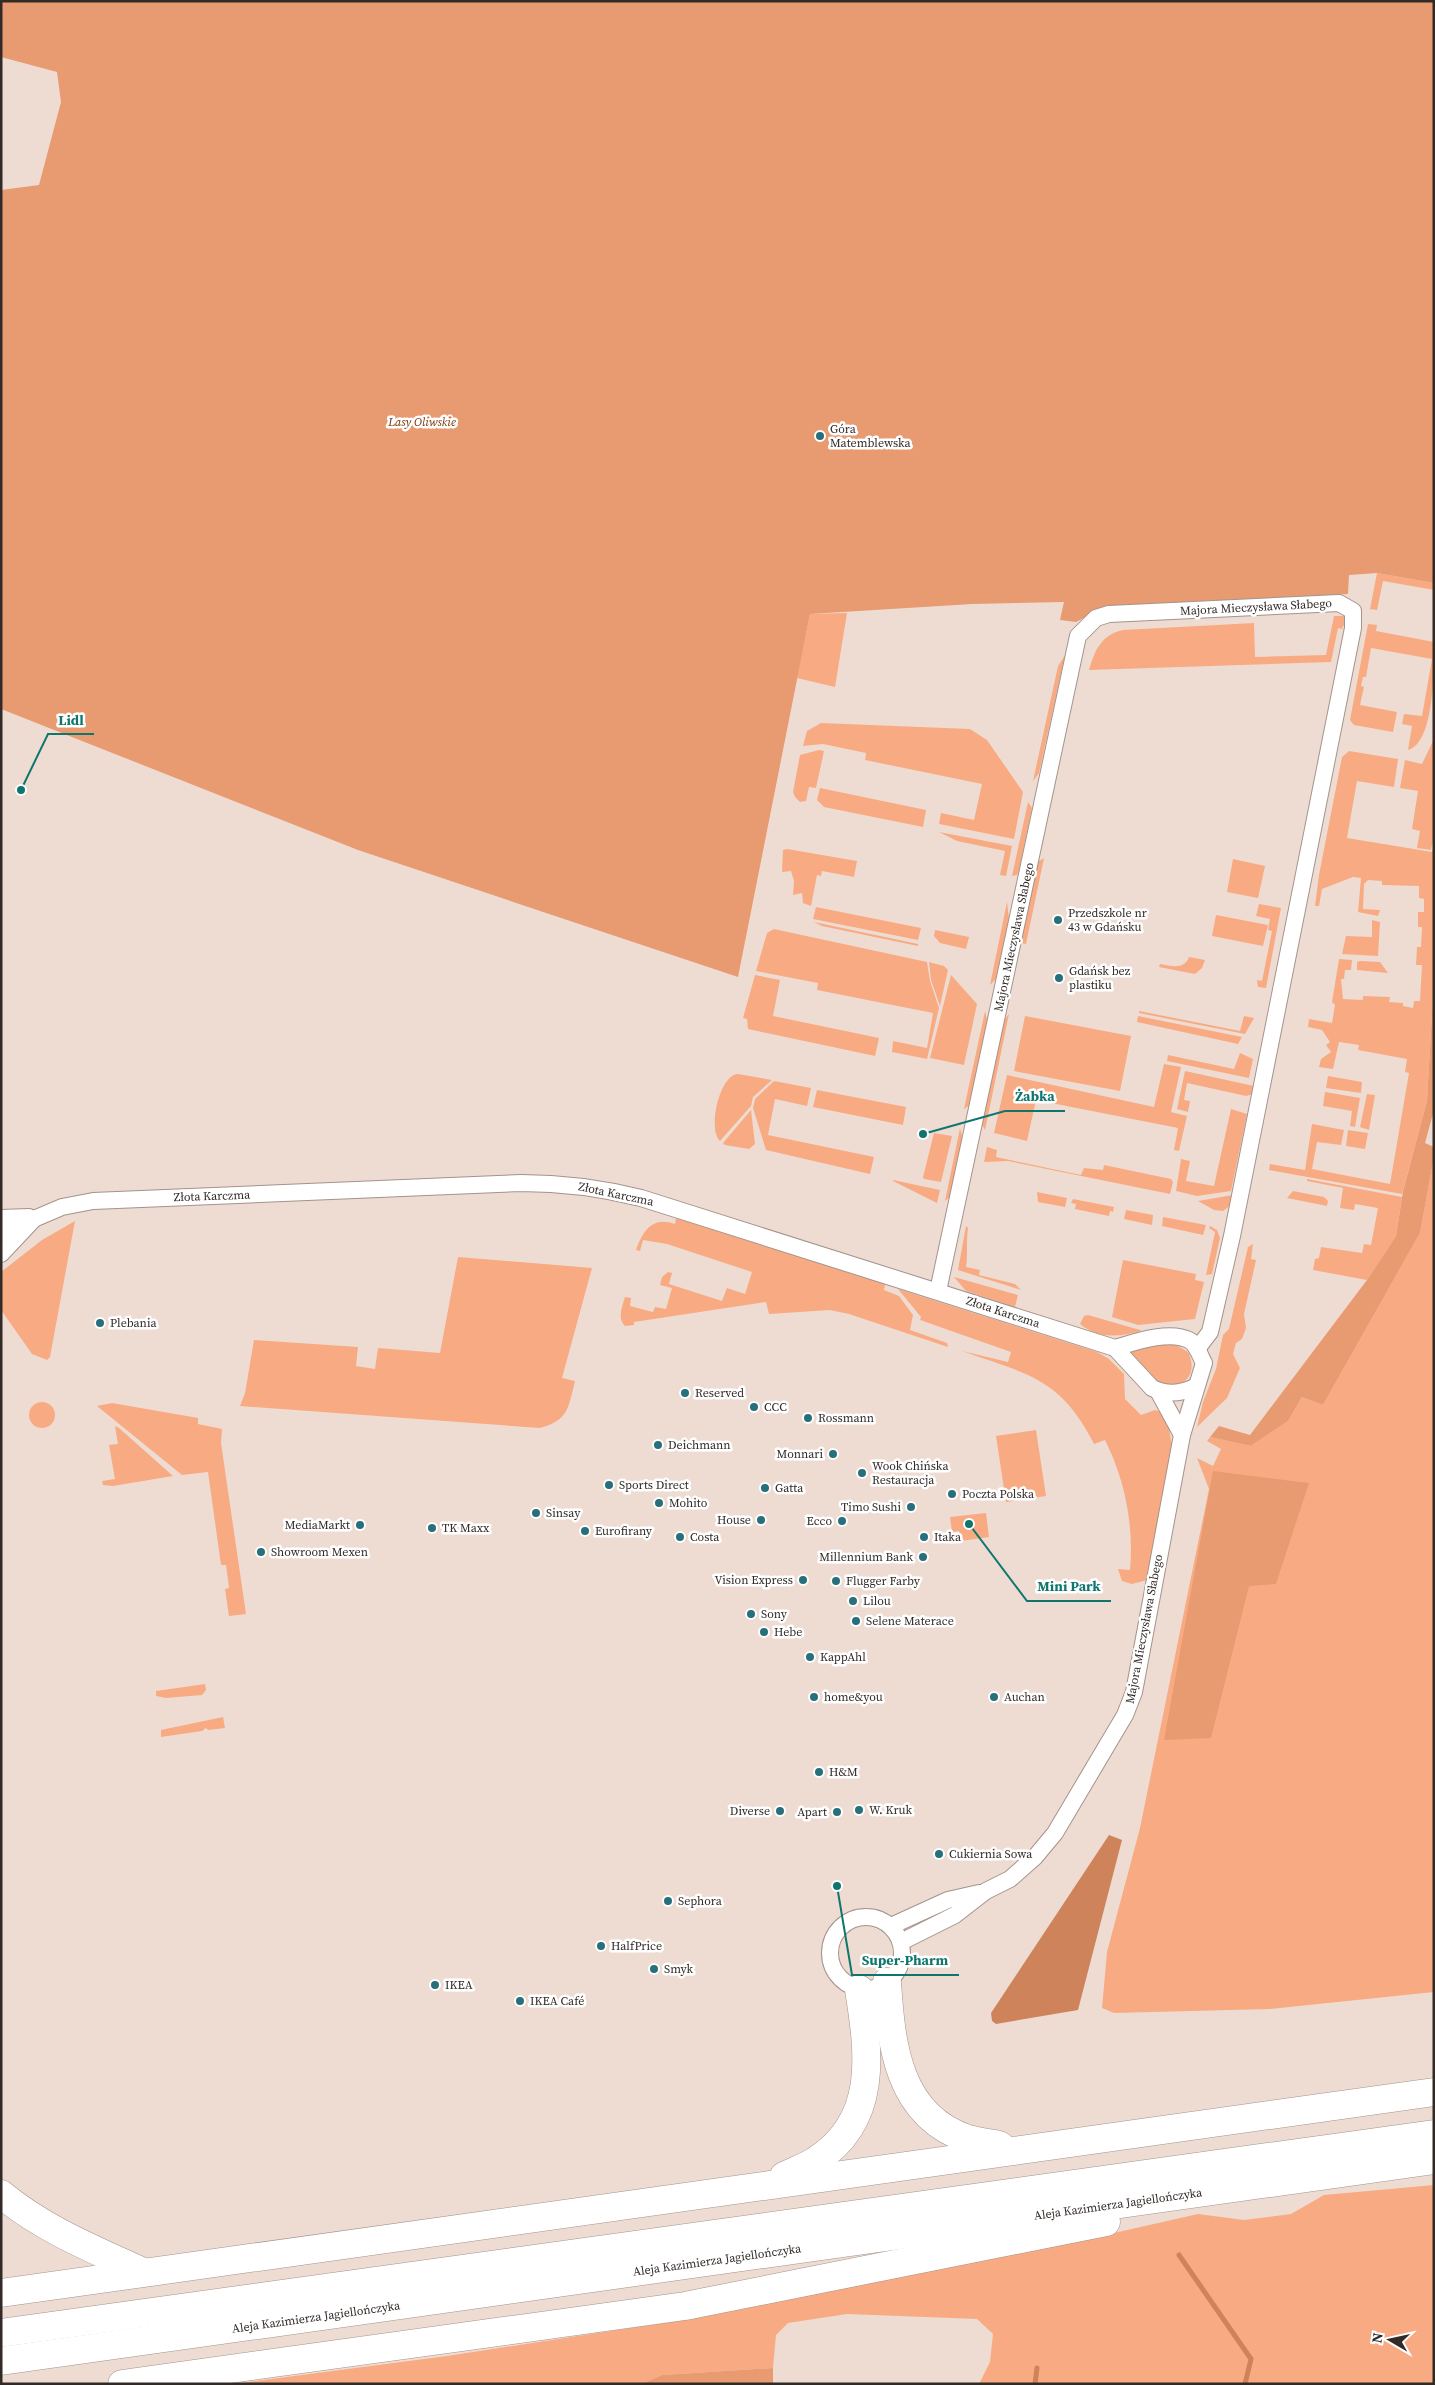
<svg xmlns="http://www.w3.org/2000/svg" width="1435" height="2385" font-family="'Source Serif 4',serif">
<rect width="100%" height="100%" fill="#eedcd3"/>
<!-- green -->
<g fill="#f8ab82">
<polygon points="1377,573 1434,583 1434,590 1383,581 1377,610 1370,609"/>
<polygon points="847,613 835,687 797,678 810,614"/>
<path d="M1334,616H1344L1347,625L1343,626L1342,629L1338,628L1331,662L1089,670C1095,650 1101,635 1123,630L1254,623L1255,657L1326,655Z"/>
<path d="M1368,624L1377,625L1376,631L1434,642C1434,667 1435,743 1408,750L1412,726L1402,724L1404,714L1422,716L1432,659L1371,648L1366,677H1363L1361,686L1364,687L1360,705L1397,712L1393,732L1354,725L1350,720Z"/>
<polygon points="1065,655 1039,773 1033,781 1058,666"/>
<polygon points="821,723 970,729 987,740 1023,792 1014,839 939,824 941,813 974,820 982,784 865,760 866,753 823,744 803,746 807,731"/>
<polygon points="1434,739 1434,835 1431,850 1417,848 1420,831 1412,829 1418,791 1400,788 1405,760 1422,764"/>
<polygon points="819,750 824,751 816,788 809,787 806,801 800,802 795,797 793,792 800,755"/>
<polygon points="1349,751 1398,759 1394,787 1357,781 1347,838 1432,852 1434,846 1434,979 1427,1101 1402,1194 1269,1170 1270,1164 1305,1170 1312,1124 1344,1130 1341,1145 1317,1142 1312,1169 1390,1184 1409,1073 1405,1072 1407,1059 1358,1050 1359,1045 1339,1042 1333,1069 1319,1067 1321,1059 1331,1052 1326,1045 1330,1042 1322,1030 1308,1027 1309,1019 1332,1023 1335,1005 1332,1002 1339,959 1352,960 1351,970 1345,970 1344,979 1341,979 1343,999 1363,1000 1363,996 1390,997 1389,1002 1403,1003 1403,1006 1413,1008 1414,1001 1420,1001 1422,965 1416,965 1417,947 1421,947 1422,927 1418,927 1418,912 1424,912 1424,899 1419,898 1419,886 1382,885 1382,881 1368,880 1364,884 1363,909 1380,910 1378,916 1358,912 1361,878 1353,877 1322,889 1319,906 1315,906 1319,875 1342,757"/>
<polygon points="820,788 926,810 923,827 824,807 817,800"/>
<polygon points="1028,802 1032,808 1019,870 1017,875 1012,876"/>
<polygon points="939,832 1012,846 1006,876 1000,875 1005,851 957,841"/>
<polygon points="787,849 857,861 854,877 822,871 821,876 817,875 811,906 803,903 802,893 793,895 794,881 791,871 782,872 783,850"/>
<polygon points="1044,858 1026,944 1020,943 1036,863"/>
<polygon points="1233,859 1265,866 1258,898 1227,892"/>
<polygon points="1007,902 1009,919 996,979 990,985"/>
<polygon points="1259,904 1281,908 1266,988 1258,987 1257,980 1262,981 1272,931 1268,930 1270,919 1256,916"/>
<polygon points="816,907 921,928 918,940 813,919"/>
<polygon points="1216,915 1268,925 1263,946 1212,936"/>
<polygon points="1372,920 1380,922 1378,956 1342,954 1346,936 1372,937"/>
<polygon points="814,922 918,944 918,946 822,926"/>
<polygon points="774,929 927,962 930,981 939,1008 927,1059 892,1052 893,1041 927,1048 933,1013 817,990 818,983 756,971 767,933"/>
<polygon points="935,930 969,937 966,949 940,943 934,936"/>
<path d="M1189,957L1205,960L1202,968L1195,974L1159,967L1160,964C1172,966 1184,970 1189,957Z"/>
<polygon points="1360,961 1380,962 1388,973 1357,970 1357,962"/>
<polygon points="929,962 944,966 948,970 940,1006 931,980"/>
<polygon points="755,975 780,980 773,1016 879,1038 875,1056 748,1029 747,1019 743,1018"/>
<polygon points="951,975 977,1004 964,1065 930,1058"/>
<polygon points="985,1011 988,1023 970,1105 964,1109"/>
<polygon points="1139,1011 1240,1031 1244,1016 1254,1018 1245,1034 1139,1013"/>
<polygon points="1009,1014 985,1130 982,1125 1003,1021"/>
<polygon points="1025,1016 1131,1036 1120,1091 1014,1071"/>
<polygon points="1138,1016 1242,1037 1238,1044 1137,1022"/>
<polygon points="1240,1053 1253,1059 1249,1078 1167,1061 1168,1055 1234,1069"/>
<polygon points="1164,1064 1181,1067 1171,1112 1187,1116 1179,1151 1174,1150 1178,1128 1036,1100 1027,1141 994,1133 1007,1075 1154,1107"/>
<polygon points="1185,1071 1254,1086 1253,1094 1246,1096 1187,1083 1184,1100 1190,1101 1188,1112 1177,1109"/>
<path d="M738,1074L772,1080L753,1097L751,1106L720,1141C707,1129 720,1074 738,1074Z"/>
<polygon points="1328,1076 1362,1082 1361,1093 1326,1088"/>
<polygon points="774,1081 811,1088 807,1106 775,1099 768,1135 874,1157 870,1174 766,1150 753,1108 755,1099"/>
<polygon points="817,1090 906,1107 903,1125 813,1107"/>
<polygon points="1325,1092 1360,1098 1355,1127 1350,1126 1352,1111 1323,1106"/>
<polygon points="1367,1094 1375,1095 1369,1130 1360,1127"/>
<polygon points="1231,1109 1247,1114 1231,1191 1197,1196 1176,1191 1181,1159 1190,1161 1186,1181 1214,1186"/>
<polygon points="751,1110 755,1144 749,1149 725,1145 723,1143"/>
<polygon points="960,1128 963,1140 950,1197 945,1201"/>
<polygon points="1348,1130 1368,1133 1365,1149 1346,1146"/>
<polygon points="934,1133 952,1136 941,1182 924,1179 923,1177"/>
<polygon points="987,1147 997,1150 996,1157 1081,1175 1084,1168 1103,1170 1104,1165 1171,1179 1173,1182 1170,1194 1008,1161 984,1162"/>
<polygon points="1434,1157 1434,1992 1270,2009 1114,2013 1102,2008 1107,1952 1140,1828 1209,1489 1197,1458 1213,1466 1221,1449 1207,1441 1210,1437 1251,1446 1288,1421 1302,1397 1323,1405 1420,1233"/>
<polygon points="1307,1179 1402,1197 1396,1236 1367,1280 1313,1270 1315,1259 1319,1258 1321,1247 1362,1253 1364,1244 1371,1245 1378,1208 1355,1204 1354,1210 1340,1208 1343,1188 1307,1181"/>
<polygon points="893,1180 940,1190 937,1203 893,1181"/>
<polygon points="1293,1191 1324,1197 1328,1201 1327,1206 1287,1198"/>
<polygon points="1037,1192 1067,1198 1065,1207 1038,1202"/>
<polygon points="1233,1195 1231,1205 1223,1211 1214,1210 1198,1201"/>
<polygon points="1073,1199 1114,1207 1113,1212 1110,1211 1109,1216 1075,1209 1076,1204 1071,1203"/>
<polygon points="1126,1210 1153,1215 1152,1225 1124,1219"/>
<polygon points="1163,1217 1206,1225 1203,1235 1162,1226"/>
<path d="M676,1218L885,1284L884,1290L899,1296L913,1315L910,1330L947,1343L948,1347L849,1314L830,1310L769,1314L766,1302L634,1322V1325L625,1326C617,1318 622,1307 625,1297L631,1298L630,1306L653,1312L655,1307L666,1309L672,1288L660,1285L662,1277L668,1272L672,1273L669,1284L722,1301L727,1288L745,1294L752,1272L667,1244L643,1240L640,1251L636,1250C643,1231 652,1216 675,1224Z"/>
<polygon points="75,1221 50,1357 47,1360 32,1354 1,1310 1,1272 42,1240"/>
<path d="M966,1226L968,1228C966,1242 968,1254 966,1267L980,1270L979,1275L1015,1284L1021,1290L958,1270Z"/>
<polygon points="1210,1226 1217,1230 1220,1238 1212,1274 1206,1275 1215,1232 1209,1228"/>
<polygon points="1253,1244 1251,1259 1256,1260 1244,1314 1246,1328 1242,1339 1236,1343 1233,1354 1240,1368 1227,1398 1197,1427 1203,1402 1216,1369 1223,1335 1229,1329 1248,1247"/>
<path d="M458,1257L592,1268L562,1378L575,1381C568,1408 569,1420 540,1428L240,1406L245,1393L254,1340L358,1347L356,1366L375,1369L378,1348L440,1353Z"/>
<polygon points="1123,1260 1196,1274 1195,1280 1204,1282 1195,1319 1138,1325 1112,1317"/>
<polygon points="954,1277 1018,1295 1015,1307 966,1291"/>
<path d="M898,1289L1097,1352L1109,1359L1124,1374L1125,1399L1141,1415L1155,1410L1161,1412L1168,1422L1172,1447L1147,1580L1132,1584L1122,1581L1118,1569L1130,1570C1134,1525 1125,1480 1105,1440L1094,1444C1061,1378 1027,1374 962,1351L1008,1362L1011,1352L920,1320L921,1317Z"/>
<path d="M1088,1315L1140,1330L1141,1331C1120,1337 1098,1339 1080,1324L1084,1316Z"/>
<path d="M1173,1343L1188,1352C1201,1378 1177,1395 1153,1381C1143,1375 1134,1360 1127,1351L1152,1344Z"/>
<circle cx="42" cy="1415" r="13"/>
<polygon points="112,1403 198,1418 198,1424 222,1429 221,1443 246,1614 229,1616 225,1589 229,1588 226,1565 221,1565 208,1472 182,1475 97,1406"/>
<polygon points="115,1426 119,1428 173,1476 113,1486 103,1485 102,1481 115,1479 109,1445 118,1444"/>
<polygon points="1036,1430 1046,1496 1006,1502 996,1436"/>
<polygon points="986,1513 989,1537 961,1541 959,1531 952,1532 950,1517"/>
<polygon points="205,1684 206,1690 202,1695 166,1698 156,1696 156,1691"/>
<polygon points="223,1717 225,1728 208,1730 206,1728 202,1731 161,1737 161,1730"/>
<polygon points="1434,2185 1434,2384 979,2384 990,2362 993,2334 977,2319 847,2314 788,2323 776,2335 773,2368 662,2375 641,2384 233,2384 447,2356 682,2320 1105,2235 1198,2214 1244,2220 1291,2214 1324,2195"/>
</g>
<!-- forest -->
<g fill="#e89a70">
<polygon points="1,1 1434,1 1434,583 1377,573 1349,575 1348,594 1119,605 1101,609 1076,622 1060,620 1064,602 972,604 810,614 738,977 358,850 1,709 1,190 39,185 61,102 57,72 1,57"/>
<polygon points="1434,979 1434,1110 1425,1143 1434,1147 1434,1157 1420,1233 1323,1405 1302,1397 1288,1421 1251,1446 1210,1437 1219,1426 1250,1435 1367,1280 1396,1236 1403,1191 1427,1101"/>
<polygon points="1213,1471 1309,1483 1276,1584 1249,1586 1211,1738 1164,1740"/>
<polygon points="773,2368 773,2384 641,2384 662,2375"/>
</g>
<!-- water -->
<polygon fill="#cf835a" points="1109,1835 1122,1840 1078,2010 996,2024 992,2021 991,2013"/>
<g fill="none" stroke-linecap="round" stroke-linejoin="round">
<!-- stream -->
<g stroke="#cf835a" stroke-width="5">
<polyline points="1179,2255 1251,2359 1245,2384"/>
<polyline points="1035,2384 1037,2368"/>
</g>
<!-- street casing -->
<g stroke="#a4938b" stroke-width="18">
<g id="street">
<polyline points="1,1218 29,1217"/>
<path d="M1,1233L62,1207L93,1201L521,1183C563,1183 601,1188 641,1198L1115,1348L1152,1388C1167,1395 1180,1394 1195,1387"/>
<polyline points="1,1254 33,1220"/>
<polyline points="938,1291 1078,636 1096,618 1109,614 1339,603 1353,611 1353,628 1232,1236 1210,1332 1197,1349"/>
<polyline points="1158,1391 1182,1435"/>
<circle cx="866" cy="1953" r="36"/>
<polyline points="891,1926 948,1900 979,1893"/>
<path d="M901,1942L955,1915L986,1891L1010,1879L1035,1857L1055,1833L1125,1715L1134,1692L1182,1435L1204,1363C1200,1356 1197,1344 1189,1340C1169,1330 1135,1342 1115,1348"/>
</g>
</g>
<!-- highway casing -->
<g stroke="#a4938b" stroke-width="29">
<g id="highway">
<path d="M887,1982C891,2045 898,2116 968,2139C978,2142 989,2143 999,2145L1003,2148"/>
<path d="M784,2176C794,2171 806,2167 815,2161C879,2121 869,2053 859,1989"/>
<path d="M1,2194C43,2229 93,2249 143,2272"/>
<polyline points="1,2293 1434,2092"/>
<polyline points="1,2333 1434,2134"/>
<polyline points="1,2361 1434,2160"/>
<polyline points="122,2384 685,2306 1106,2222"/>
</g>
</g>
<!-- street -->
<use href="#street" stroke="#fff" stroke-width="16"/>
<!-- highway -->
<use href="#highway" stroke="#fff" stroke-width="28"/>
</g>
<!-- markers -->
<g fill="#276f7a" stroke="#fff" stroke-width="2">
<circle cx="820" cy="436" r="5"/>
<circle cx="1058" cy="920" r="5"/>
<circle cx="1059" cy="978" r="5"/>
<circle cx="100" cy="1323" r="5"/>
<circle cx="685" cy="1393" r="5"/>
<circle cx="754" cy="1407" r="5"/>
<circle cx="808" cy="1418" r="5"/>
<circle cx="658" cy="1445" r="5"/>
<circle cx="833" cy="1454" r="5"/>
<circle cx="862" cy="1473" r="5"/>
<circle cx="609" cy="1485" r="5"/>
<circle cx="765" cy="1488" r="5"/>
<circle cx="952" cy="1494" r="5"/>
<circle cx="659" cy="1503" r="5"/>
<circle cx="911" cy="1507" r="5"/>
<circle cx="536" cy="1513" r="5"/>
<circle cx="761" cy="1520" r="5"/>
<circle cx="842" cy="1521" r="5"/>
<circle cx="360" cy="1525" r="5"/>
<circle cx="432" cy="1528" r="5"/>
<circle cx="585" cy="1531" r="5"/>
<circle cx="680" cy="1537" r="5"/>
<circle cx="924" cy="1537" r="5"/>
<circle cx="261" cy="1552" r="5"/>
<circle cx="923" cy="1557" r="5"/>
<circle cx="803" cy="1580" r="5"/>
<circle cx="836" cy="1581" r="5"/>
<circle cx="853" cy="1601" r="5"/>
<circle cx="751" cy="1614" r="5"/>
<circle cx="856" cy="1621" r="5"/>
<circle cx="764" cy="1632" r="5"/>
<circle cx="810" cy="1657" r="5"/>
<circle cx="814" cy="1697" r="5"/>
<circle cx="994" cy="1697" r="5"/>
<circle cx="819" cy="1772" r="5"/>
<circle cx="859" cy="1810" r="5"/>
<circle cx="780" cy="1811" r="5"/>
<circle cx="837" cy="1812" r="5"/>
<circle cx="939" cy="1854" r="5"/>
<circle cx="668" cy="1901" r="5"/>
<circle cx="601" cy="1946" r="5"/>
<circle cx="654" cy="1969" r="5"/>
<circle cx="435" cy="1985" r="5"/>
<circle cx="520" cy="2001" r="5"/>
</g>
<g text-anchor="middle" stroke-width="5" stroke-linejoin="round" paint-order="stroke">
<!-- park labels -->
<g font-size="12" font-style="italic" fill="#783300" stroke="#fff">
<text x="422" y="426">Lasy Oliwskie</text>
</g>
<!-- poi labels -->
<g font-size="12" fill="#312a27" stroke="#fff" text-anchor="start">
<text x="830" y="433">Góra<tspan x="830" dy="14">Matemblewska</tspan></text>
<text x="1068" y="917">Przedszkole nr<tspan x="1068" dy="14">43 w Gdańsku</tspan></text>
<text x="1069" y="975">Gdańsk bez<tspan x="1069" dy="14">plastiku</tspan></text>
<text x="110" y="1327">Plebania</text>
<text x="695" y="1397">Reserved</text>
<text x="764" y="1411">CCC</text>
<text x="818" y="1422">Rossmann</text>
<text x="668" y="1449">Deichmann</text>
<text x="823" y="1458" text-anchor="end">Monnari</text>
<text x="872" y="1470">Wook Chińska<tspan x="872" dy="14">Restauracja</tspan></text>
<text x="619" y="1489">Sports Direct</text>
<text x="775" y="1492">Gatta</text>
<text x="962" y="1498">Poczta Polska</text>
<text x="669" y="1507">Mohito</text>
<text x="901" y="1511" text-anchor="end">Timo Sushi</text>
<text x="546" y="1517">Sinsay</text>
<text x="751" y="1524" text-anchor="end">House</text>
<text x="832" y="1525" text-anchor="end">Ecco</text>
<text x="350" y="1529" text-anchor="end">MediaMarkt</text>
<text x="442" y="1532">TK Maxx</text>
<text x="595" y="1535">Eurofirany</text>
<text x="690" y="1541">Costa</text>
<text x="934" y="1541">Itaka</text>
<text x="271" y="1556">Showroom Mexen</text>
<text x="913" y="1561" text-anchor="end">Millennium Bank</text>
<text x="793" y="1584" text-anchor="end">Vision Express</text>
<text x="846" y="1585">Flugger Farby</text>
<text x="863" y="1605">Lilou</text>
<text x="761" y="1618">Sony</text>
<text x="866" y="1625">Selene Materace</text>
<text x="774" y="1636">Hebe</text>
<text x="820" y="1661">KappAhl</text>
<text x="824" y="1701">home&amp;you</text>
<text x="1004" y="1701">Auchan</text>
<text x="829" y="1776">H&amp;M</text>
<text x="869" y="1814">W. Kruk</text>
<text x="770" y="1815" text-anchor="end">Diverse</text>
<text x="827" y="1816" text-anchor="end">Apart</text>
<text x="949" y="1858">Cukiernia Sowa</text>
<text x="678" y="1905">Sephora</text>
<text x="611" y="1950">HalfPrice</text>
<text x="664" y="1973">Smyk</text>
<text x="445" y="1989">IKEA</text>
<text x="530" y="2005">IKEA Café</text>
</g>
<!-- street labels -->
<g font-size="12" fill="#312a27" stroke="#fff">
<text transform="translate(1256 607) rotate(-3)" y="4">Majora Mieczysława Słabego</text>
<text transform="translate(1014 937) rotate(-78)" y="4">Majora Mieczysława Słabego</text>
<text transform="translate(616 1194) rotate(12)" y="4">Złota Karczma</text>
<text transform="translate(212 1196) rotate(-2)" y="4">Złota Karczma</text>
<text transform="translate(1003 1312) rotate(18)" y="4">Złota Karczma</text>
<text transform="translate(1144 1629) rotate(-79)" y="4">Majora Mieczysława Słabego</text>
<text transform="translate(1118 2204) rotate(-8)" y="4">Aleja Kazimierza Jagiellończyka</text>
<text transform="translate(717 2260) rotate(-8)" y="4">Aleja Kazimierza Jagiellończyka</text>
<text transform="translate(316 2317) rotate(-8)" y="4">Aleja Kazimierza Jagiellończyka</text>
</g>
</g>
<!-- callouts -->
<path fill="none" stroke="#0f766e" stroke-width="2" d="M21 790L48 734H94M923 1134L1005 1111H1065M969 1524L1027 1601H1111M837 1886L852 1975H959"/>
<g fill="#0f766e" stroke="#fff" stroke-width="2">
<circle cx="21" cy="790" r="5"/>
<circle cx="923" cy="1134" r="5"/>
<circle cx="969" cy="1524" r="5"/>
<circle cx="837" cy="1886" r="5"/>
</g>
<g font-size="14" text-anchor="middle" font-weight="bold" fill="#0f766e" stroke="#fff" stroke-width="5" stroke-linejoin="round" paint-order="stroke">
<text x="71" y="725">Lidl</text>
<text x="1035" y="1101">Żabka</text>
<text x="1069" y="1591">Mini Park</text>
<text x="905" y="1965">Super-Pharm</text>
</g>
<!-- border -->
<rect width="1435" height="2385" fill="none" stroke="#312a27" stroke-width="5"/>
<!-- north arrow -->
<g transform="translate(1390 2340) rotate(279)" stroke="#ffffff" stroke-width="4" paint-order="stroke">
<path d="M0-4L9 19L0 12L-9 19Z" fill="#312a27"/>
<text y="-8" font-size="14" font-weight="bold" text-anchor="middle" fill="#312a27">N</text>
</g>
</svg>
